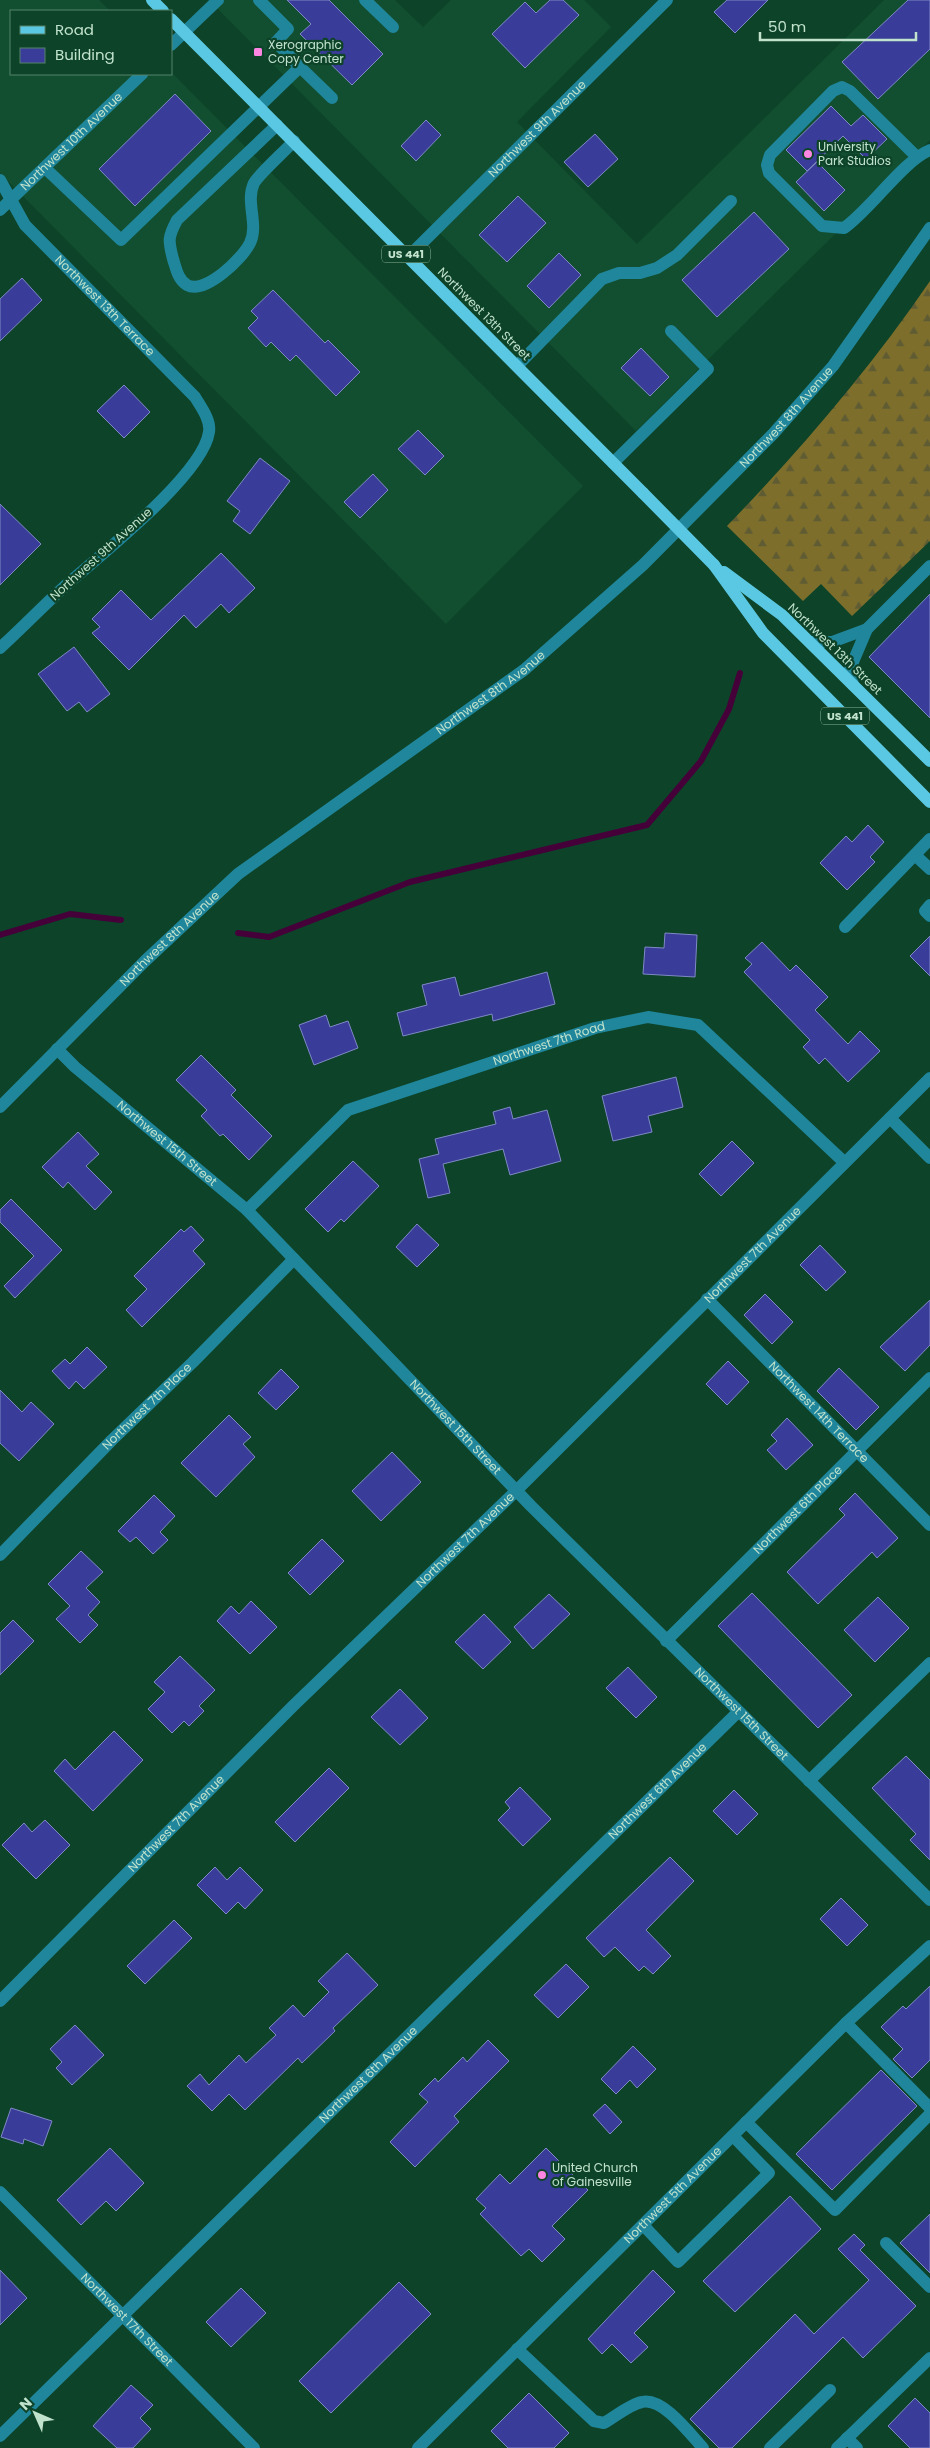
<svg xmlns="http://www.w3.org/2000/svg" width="930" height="2448" font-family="Poppins,sans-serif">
<defs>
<pattern id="forest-firs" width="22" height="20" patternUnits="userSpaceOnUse" patternTransform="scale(1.25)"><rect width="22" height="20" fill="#7d6e2b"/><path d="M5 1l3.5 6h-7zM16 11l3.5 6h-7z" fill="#5f5b33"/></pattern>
</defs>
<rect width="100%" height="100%" fill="#0d4328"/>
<!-- built -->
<g fill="#124f30">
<polygon points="0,0 99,0 110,11 11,11 11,74 171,72 583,486 446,624 0,173"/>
<polygon points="209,0 395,0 423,27 451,0 584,0 611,27 517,122 637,244 884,0 930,0 930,140 636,431"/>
</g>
<!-- forest -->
<path fill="url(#forest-firs)" d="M930,281V541L852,616L821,584L803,601L727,526C801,449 870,369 930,281Z"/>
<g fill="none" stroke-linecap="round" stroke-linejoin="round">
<!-- stream -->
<g stroke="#45003a" stroke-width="6">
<polyline points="238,933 269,937 410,882 647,825 701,761 729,709 740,673"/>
<polyline points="0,935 70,914 121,920"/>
</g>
</g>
<!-- building -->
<g fill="#393c98" stroke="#7f89c6">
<polygon points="287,0 329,0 383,54 352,85 300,34 311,24"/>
<polygon points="550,0 563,0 579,15 525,68 492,34 525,2 536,13"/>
<polygon points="727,0 768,0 735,33 714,12"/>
<polygon points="908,0 930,0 930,49 878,99 842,62"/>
<polygon points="175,94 211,131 135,206 99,169"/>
<polygon points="831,106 851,126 863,115 887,139 866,159 843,136 807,171 786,150"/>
<polygon points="426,120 441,135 416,161 401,146"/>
<polygon points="595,134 618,159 588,187 564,162"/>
<polygon points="817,162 845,190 824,211 796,182"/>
<polygon points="518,196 546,223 507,262 479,235"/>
<polygon points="754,212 789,249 717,317 682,280"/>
<polygon points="559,253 581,275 549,308 527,286"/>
<polygon points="22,278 42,300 0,341 0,299"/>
<polygon points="273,290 325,343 328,340 360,372 336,396 296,355 290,361 271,342 266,347 248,328 258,318 251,311"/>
<polygon points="641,348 669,377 650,396 621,368"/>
<polygon points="124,385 150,412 124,438 97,411"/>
<polygon points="418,430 444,456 425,475 398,449"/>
<polygon points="260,458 290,481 250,534 233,521 240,511 227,501"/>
<polygon points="373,474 388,490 360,518 344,502"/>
<polygon points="0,504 41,544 0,585"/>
<polygon points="221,553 255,588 229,613 221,604 196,628 184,615 129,670 92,633 100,627 92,619 121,590 151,620"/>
<polygon points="930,594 930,718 869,657"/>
<polygon points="74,647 110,694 87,712 79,702 67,711 38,674"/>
<polygon points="868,825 884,842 870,857 875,862 847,890 820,863 846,836 852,842"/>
<polygon points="665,933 697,935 695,977 643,974 645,947 664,948"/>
<polygon points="930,936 930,976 910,956"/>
<polygon points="762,942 790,971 796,965 828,997 815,1010 848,1044 860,1031 880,1051 848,1082 825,1058 819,1064 803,1047 810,1040 744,972 752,964 745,958"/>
<polygon points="547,972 555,1004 493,1021 492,1014 403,1036 397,1013 427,1005 422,985 455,977 460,996"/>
<polygon points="326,1015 330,1027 348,1021 358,1048 314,1065 299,1025"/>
<polygon points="201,1055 236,1090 231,1095 272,1136 249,1160 223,1134 220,1136 201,1116 207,1110 176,1080"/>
<polygon points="676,1077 683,1107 648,1116 652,1132 613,1141 602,1096"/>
<polygon points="510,1107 513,1119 547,1110 561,1161 510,1175 503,1149 443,1164 450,1193 428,1198 419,1159 439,1154 435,1139 496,1124 493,1112"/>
<polygon points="78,1132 99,1154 86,1166 112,1192 95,1210 68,1182 63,1188 42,1167"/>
<polygon points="732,1141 754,1163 721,1196 699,1174"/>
<polygon points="353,1161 379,1186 344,1222 341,1219 328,1232 305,1209"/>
<polygon points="11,1199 62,1250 15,1298 4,1286 34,1256 0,1222 0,1210"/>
<polygon points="417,1224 439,1245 417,1267 396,1247"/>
<polygon points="191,1226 204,1240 193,1251 205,1264 142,1327 126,1310 147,1289 134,1276 181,1229 184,1232"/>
<polygon points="820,1245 846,1272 826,1291 800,1265"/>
<polygon points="765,1294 793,1322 772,1344 744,1315"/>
<polygon points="930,1300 930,1345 905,1371 880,1347"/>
<polygon points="87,1347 107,1367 84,1389 76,1381 69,1389 52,1371 65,1359 70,1364"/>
<polygon points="728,1361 749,1382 727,1405 706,1384"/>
<polygon points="839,1368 879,1407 856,1430 817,1391"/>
<polygon points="281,1369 299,1387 276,1410 258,1393"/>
<polygon points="0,1390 22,1412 31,1402 54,1424 19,1461 0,1443"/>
<polygon points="229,1415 251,1437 243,1444 255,1457 216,1497 181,1463"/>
<polygon points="787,1418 813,1445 786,1470 767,1450 777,1441 771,1435"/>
<polygon points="392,1452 421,1482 381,1521 352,1491"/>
<polygon points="855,1493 898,1538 877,1558 872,1552 818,1604 787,1572 845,1515 839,1509"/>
<polygon points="154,1495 175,1516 160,1532 168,1540 153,1554 136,1537 130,1542 118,1531"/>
<polygon points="322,1539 344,1561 310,1595 288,1573"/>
<polygon points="81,1551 103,1572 86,1588 100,1602 88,1615 98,1625 80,1643 56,1619 70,1606 48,1584"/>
<polygon points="752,1593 852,1695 818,1728 718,1626"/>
<polygon points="549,1594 570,1614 533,1649 514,1627"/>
<polygon points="878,1597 909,1628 875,1662 844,1630"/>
<polygon points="251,1601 277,1627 250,1654 217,1621 231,1606 239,1614"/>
<polygon points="484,1614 511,1642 483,1669 455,1642"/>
<polygon points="13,1620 34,1641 0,1675 0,1633"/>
<polygon points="180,1656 215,1690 199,1706 204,1711 189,1726 184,1721 172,1733 148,1709 165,1692 154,1682"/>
<polygon points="628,1667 657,1697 636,1718 606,1688"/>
<polygon points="400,1689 428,1718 400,1745 371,1717"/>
<polygon points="114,1731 143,1760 93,1811 54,1771 65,1759 75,1770"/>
<polygon points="906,1756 930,1780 930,1860 910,1840 916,1834 872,1788"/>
<polygon points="329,1768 349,1788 295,1842 275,1822"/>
<polygon points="520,1787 551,1819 523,1846 498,1820 510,1808 505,1802"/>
<polygon points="734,1790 758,1814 737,1835 713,1811"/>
<polygon points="45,1820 70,1845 36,1879 2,1845 24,1823 32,1832"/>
<polygon points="670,1857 694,1881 646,1930 671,1956 653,1974 644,1966 639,1971 615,1947 604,1957 586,1938"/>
<polygon points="215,1867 227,1880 240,1867 263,1890 245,1909 238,1902 226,1914 197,1885"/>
<polygon points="841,1898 868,1925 847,1946 820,1919"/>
<polygon points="174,1920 192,1938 145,1984 127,1966"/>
<polygon points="347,1953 378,1985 333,2028 335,2031 302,2063 298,2058 245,2110 229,2094 212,2111 187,2086 200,2074 209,2085 239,2055 246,2063 276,2035 269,2028 293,2005 304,2017 329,1992 318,1981"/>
<polygon points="566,1964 589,1987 558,2018 534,1995"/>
<polygon points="930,1986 930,2060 912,2078 893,2059 903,2049 881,2027 903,2006 906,2009"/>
<polygon points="75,2025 104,2055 72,2085 56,2068 62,2062 50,2049"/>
<polygon points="488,2040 509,2061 454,2116 459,2122 415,2167 390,2142 428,2102 419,2094 435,2078 438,2082 463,2057 467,2062"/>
<polygon points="633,2046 656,2069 637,2088 630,2080 616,2094 601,2079"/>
<polygon points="881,2070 917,2106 832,2190 796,2154"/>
<polygon points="605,2104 622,2122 610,2134 593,2115"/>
<polygon points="11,2108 52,2121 43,2146 24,2139 23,2144 1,2137"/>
<polygon points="110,2148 144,2183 116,2211 106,2201 81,2225 57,2200"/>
<polygon points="546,2148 588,2190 552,2226 565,2239 542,2262 529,2249 521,2256 480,2214 486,2208 476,2199 500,2174 510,2184"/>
<polygon points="790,2196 821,2229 735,2312 703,2281"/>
<polygon points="930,2214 930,2273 900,2243"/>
<polygon points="854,2234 865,2245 860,2250 916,2306 863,2358 843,2337 732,2448 719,2448 690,2419 795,2314 814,2334 869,2280 838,2249"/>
<polygon points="0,2270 27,2298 0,2325"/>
<polygon points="653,2270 675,2292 634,2333 648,2347 631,2363 612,2344 602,2354 588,2339"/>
<polygon points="399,2282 431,2314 331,2413 299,2381"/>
<polygon points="241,2288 266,2313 231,2347 206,2322"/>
<polygon points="131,2385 153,2405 140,2418 151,2429 133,2448 117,2448 93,2426"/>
<polygon points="529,2393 569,2433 554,2448 508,2448 491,2431"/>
<polygon points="915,2398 930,2413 930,2448 910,2448 888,2426"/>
</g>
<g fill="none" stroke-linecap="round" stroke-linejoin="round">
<!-- minor -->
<g stroke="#20869b" stroke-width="12">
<polyline points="259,0 288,29 276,42 300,67"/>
<polyline points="365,0 393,27"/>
<polyline points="171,45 218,0"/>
<path d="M277,125L177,220C168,237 168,240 173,259C176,268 178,280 187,285C205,295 243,258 250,243C259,224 245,202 254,183C260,173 284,152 294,141"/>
<path d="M917,157L850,91L842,87L833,91L770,155L767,165L769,173L822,226L844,228C871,209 903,161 930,150"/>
<polyline points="45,168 121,240 300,67 332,98"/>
<path id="s1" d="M0,180L25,225L195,397C201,407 211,420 209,432C203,475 98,557 64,587C42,607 22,628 0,648"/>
<path id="s2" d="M0,210L142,74"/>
<path id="s3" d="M408,257L667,0"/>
<polyline points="517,366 602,279 619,273 640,273 657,268 677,255 731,201"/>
<polyline points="613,463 708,369 671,331"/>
<polyline points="810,642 832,642 867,629"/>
<polyline points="853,685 850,669 867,629 930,566"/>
<polyline points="915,855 930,869"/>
<polyline points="930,905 925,911 930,916"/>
<polyline points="845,927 930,839"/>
<path id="s4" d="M57,1049L75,1067L247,1210L531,1506L930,1900"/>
<path id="s5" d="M0,1107L145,961L238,874L524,670L643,565L773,434L833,366L930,228"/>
<polyline points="890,1118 930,1158"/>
<path id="s6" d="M247,1210L348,1110L595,1028L648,1017L698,1025L844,1162"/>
<path id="s7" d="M707,1299L930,1525"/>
<path id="s8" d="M0,1555L112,1440L193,1362L294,1259"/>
<path id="s9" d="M666,1641L930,1378"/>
<polyline points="809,1781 930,1663"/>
<path id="s10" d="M0,2001L293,1706L516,1491L930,1078"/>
<polyline points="846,2023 930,2108"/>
<polyline points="746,2122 835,2210 930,2114"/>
<path id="s11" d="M0,2192L254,2448"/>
<polyline points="643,2225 678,2262 769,2173 733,2136"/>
<polyline points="886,2243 930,2287"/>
<path d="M517,2349L594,2421L604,2423C615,2417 630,2404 642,2402C663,2397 690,2434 703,2448"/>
<path id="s12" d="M0,2436L738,1712"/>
<polyline points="847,2438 857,2448"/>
<path id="s13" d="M418,2448L846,2023L930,1946"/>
<polyline points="770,2448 830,2390"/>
<polyline points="837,2448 930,2358"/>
</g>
<!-- major -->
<g stroke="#5bc8e3" stroke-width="12">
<polyline points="152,0 163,11"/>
<polyline points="171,19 643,493"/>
<polyline points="714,565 763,633 930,802"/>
<polyline points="724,572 782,615 930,761"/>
</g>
<!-- major-bridge -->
<polyline stroke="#5bc8e3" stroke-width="12" points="643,493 714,565"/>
</g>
<!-- markers -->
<g fill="#fd86e2" stroke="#0d4328" stroke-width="2">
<rect x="253" y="47" width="10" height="10" rx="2.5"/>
<circle cx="808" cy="154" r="5"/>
<circle cx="542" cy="2175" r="5"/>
</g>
<g text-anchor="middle" stroke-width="4.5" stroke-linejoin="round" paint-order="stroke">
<!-- shield labels -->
<g fill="#0d4328" stroke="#8bb29b" stroke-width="1">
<rect x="382" y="245.5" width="48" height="17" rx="4"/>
<rect x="821" y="707.5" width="48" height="17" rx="4"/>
</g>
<g font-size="11" font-weight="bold" fill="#c1e2cc">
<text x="406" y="258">US 441</text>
<text x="845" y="720">US 441</text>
</g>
<!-- poi labels -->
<g font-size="12" fill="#c1e2cc" stroke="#0d4328" text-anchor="start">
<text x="268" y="49">Xerographic<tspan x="268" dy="14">Copy Center</tspan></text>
<text x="818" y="151">University<tspan x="818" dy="14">Park Studios</tspan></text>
<text x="552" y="2172">United Church<tspan x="552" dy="14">of Gainesville</tspan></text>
</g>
<!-- street labels -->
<g font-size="12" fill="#c1e2cc" stroke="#0d4328">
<text dy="4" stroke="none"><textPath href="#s3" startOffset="182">Northwest 9th Avenue</textPath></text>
<text dy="4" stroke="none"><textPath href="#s2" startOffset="99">Northwest 10th Avenue</textPath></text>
<text dy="4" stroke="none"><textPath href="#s1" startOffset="165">Northwest 13th Terrace</textPath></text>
<text transform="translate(484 314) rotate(45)" y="4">Northwest 13th Street</text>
<text dy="4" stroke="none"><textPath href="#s5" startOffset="1049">Northwest 8th Avenue</textPath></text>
<text transform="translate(101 554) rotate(-42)" y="4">Northwest 9th Avenue</text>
<text transform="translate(835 649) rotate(44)" y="4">Northwest 13th Street</text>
<text dy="4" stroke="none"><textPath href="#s5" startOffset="644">Northwest 8th Avenue</textPath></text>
<text dy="4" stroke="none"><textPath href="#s5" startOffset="239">Northwest 8th Avenue</textPath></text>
<text dy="4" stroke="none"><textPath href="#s6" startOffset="354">Northwest 7th Road</textPath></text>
<text dy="4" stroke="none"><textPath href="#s4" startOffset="145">Northwest 15th Street</textPath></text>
<text dy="4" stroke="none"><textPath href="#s10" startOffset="1060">Northwest 7th Avenue</textPath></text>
<text dy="4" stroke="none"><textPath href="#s8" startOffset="209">Northwest 7th Place</textPath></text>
<text dy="4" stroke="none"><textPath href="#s7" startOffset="159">Northwest 14th Terrace</textPath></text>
<text dy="4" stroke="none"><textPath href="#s4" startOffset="550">Northwest 15th Street</textPath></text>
<text dy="4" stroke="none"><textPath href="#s9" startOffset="186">Northwest 6th Place</textPath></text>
<text dy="4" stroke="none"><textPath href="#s10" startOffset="655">Northwest 7th Avenue</textPath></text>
<text dy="4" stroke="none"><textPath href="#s4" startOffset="955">Northwest 15th Street</textPath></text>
<text dy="4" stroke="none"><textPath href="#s12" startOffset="921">Northwest 6th Avenue</textPath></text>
<text dy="4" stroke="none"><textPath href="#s10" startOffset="250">Northwest 7th Avenue</textPath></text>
<text dy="4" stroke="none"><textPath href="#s12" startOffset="516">Northwest 6th Avenue</textPath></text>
<text dy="4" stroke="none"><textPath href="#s13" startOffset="359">Northwest 5th Avenue</textPath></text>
<text dy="4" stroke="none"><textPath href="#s11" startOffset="180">Northwest 17th Street</textPath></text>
</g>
</g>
<!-- legend -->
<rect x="10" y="10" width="162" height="65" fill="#0d4328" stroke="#55836a"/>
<rect x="20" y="26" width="25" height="8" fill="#5bc8e3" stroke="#55836a"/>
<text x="55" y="35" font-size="15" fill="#c1e2cc">Road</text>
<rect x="20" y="48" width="25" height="15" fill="#393c98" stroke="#55836a"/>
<text x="55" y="60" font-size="15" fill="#c1e2cc">Building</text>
<!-- north arrow -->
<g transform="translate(35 2413) rotate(315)" stroke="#0d4328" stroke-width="4" paint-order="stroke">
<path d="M0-4L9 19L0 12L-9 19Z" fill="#c1e2cc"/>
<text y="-8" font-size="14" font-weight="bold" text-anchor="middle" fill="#c1e2cc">N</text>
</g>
<!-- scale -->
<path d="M760 32v8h156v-8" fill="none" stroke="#c1e2cc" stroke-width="2.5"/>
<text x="768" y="32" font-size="15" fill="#c1e2cc" stroke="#0d4328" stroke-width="4" paint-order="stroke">50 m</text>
</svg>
